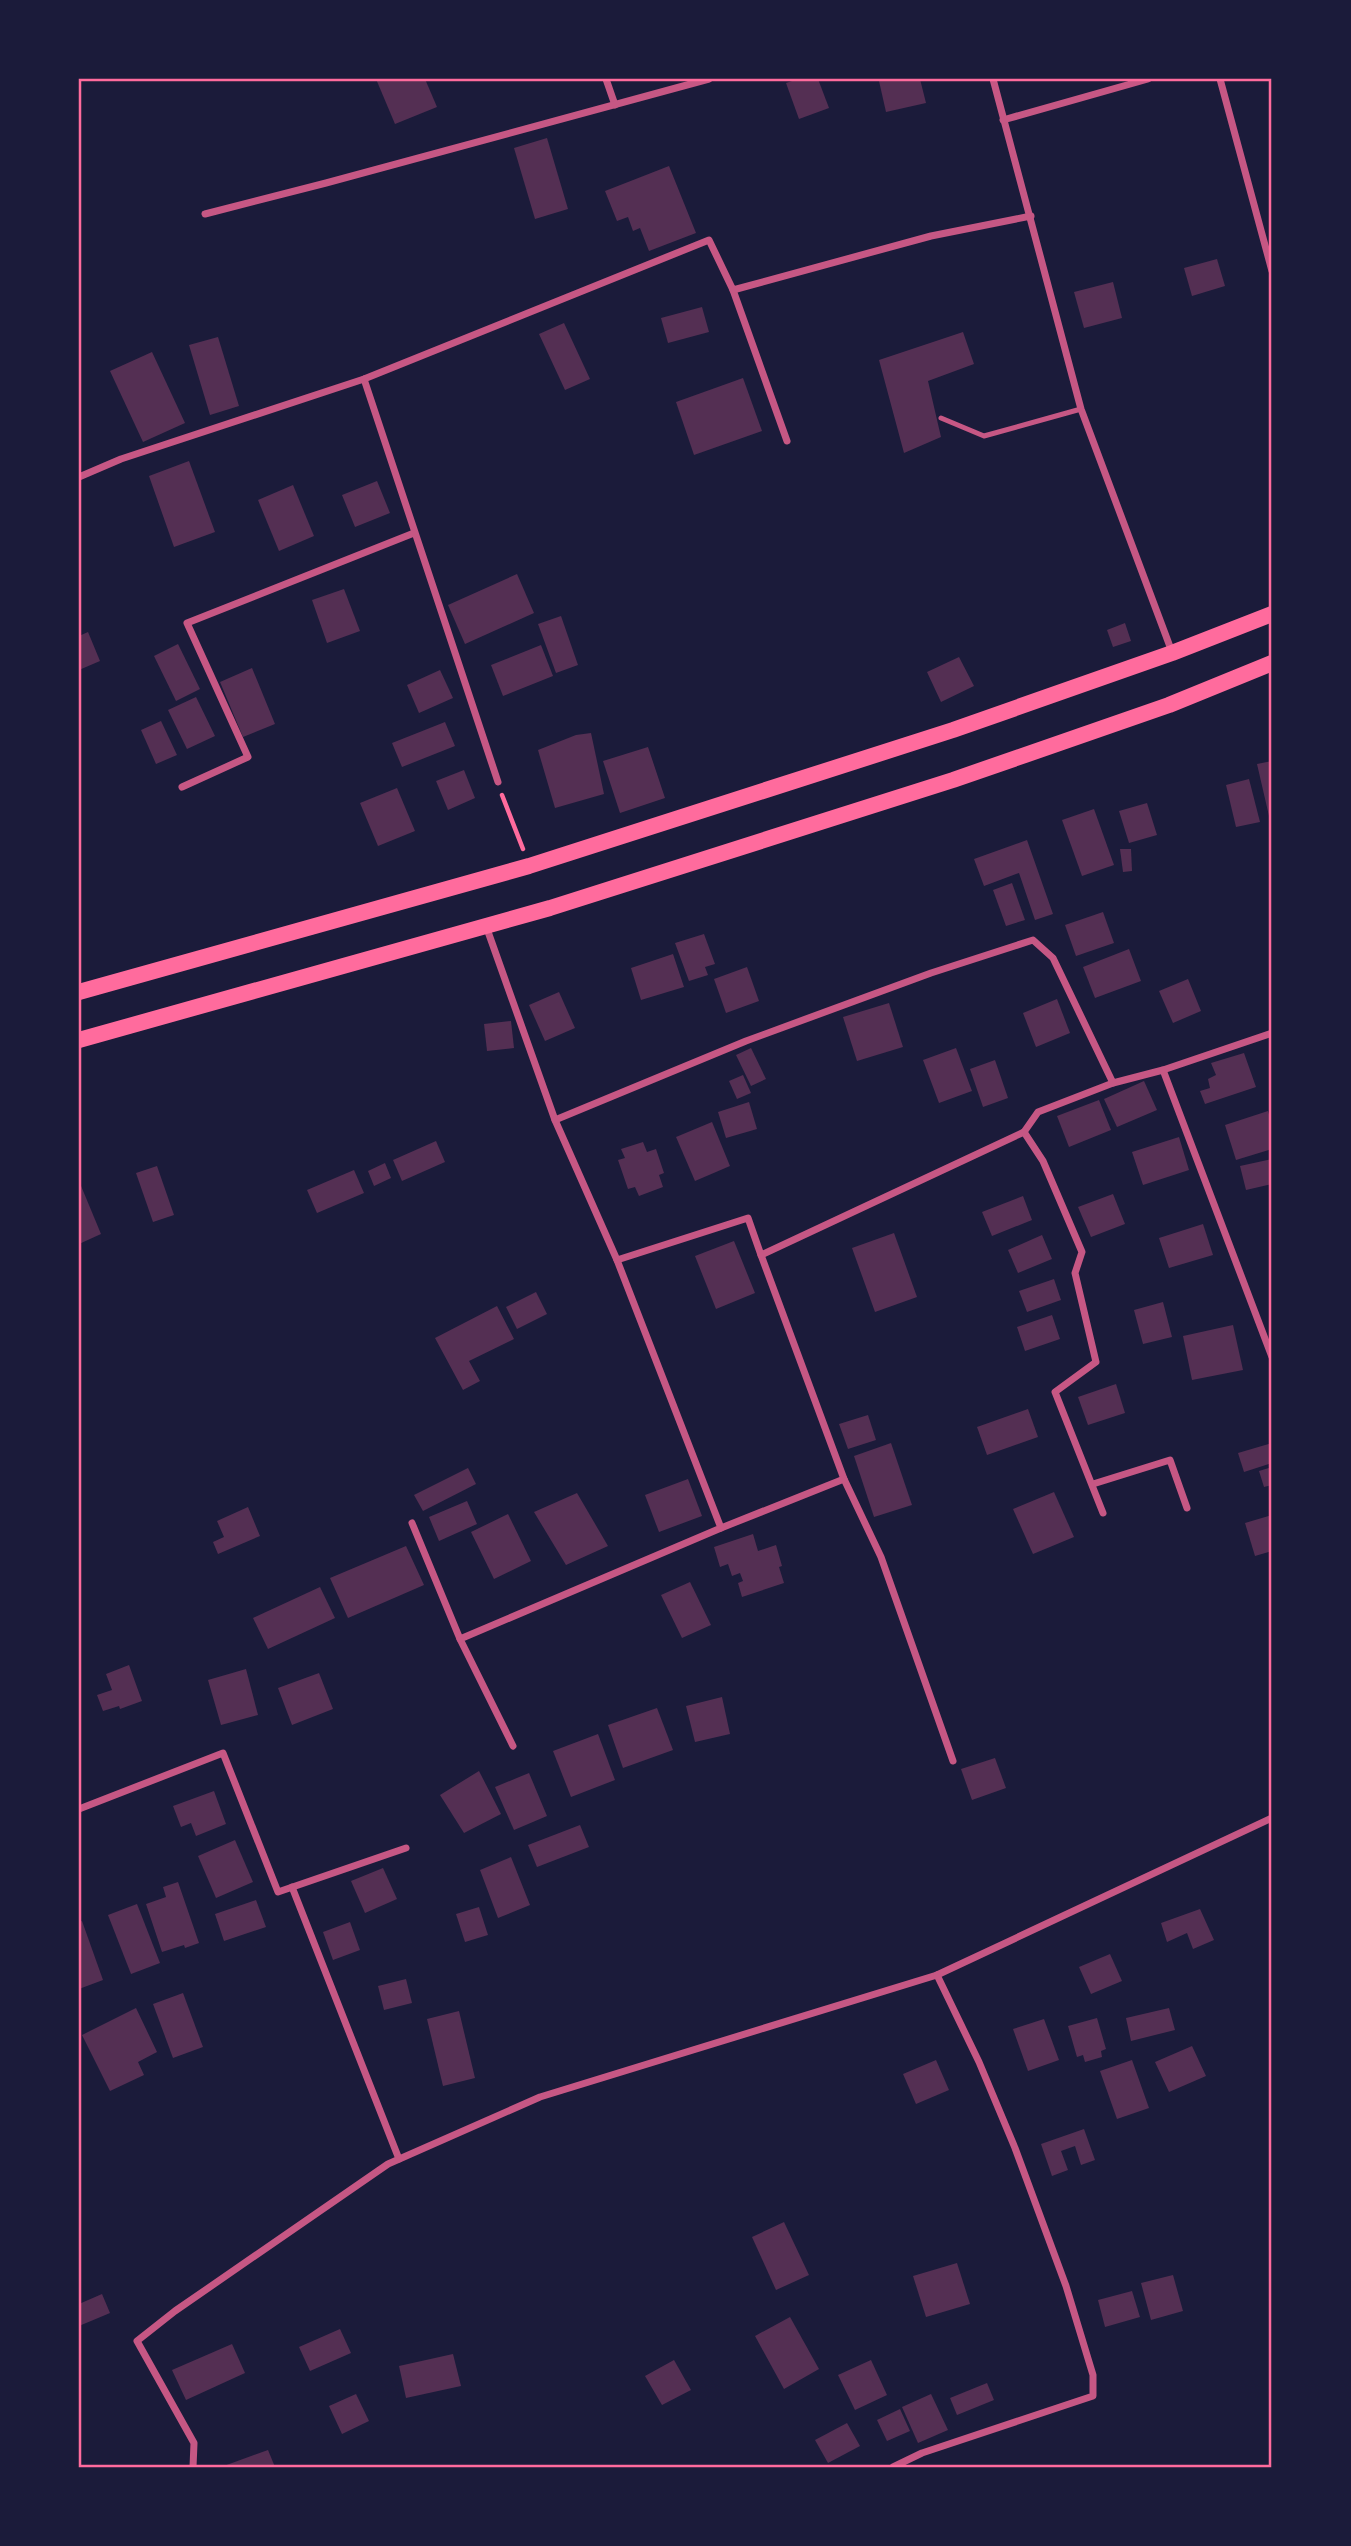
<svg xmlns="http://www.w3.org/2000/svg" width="1351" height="2546" font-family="Lato,sans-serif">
<rect width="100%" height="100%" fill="#1b1b3a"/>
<!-- building -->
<g fill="#542f53">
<polygon points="376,79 425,79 437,107 395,124"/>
<polygon points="798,79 818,79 829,108 799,119 786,83"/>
<polygon points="887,79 920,79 926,103 886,112 879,81"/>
<polygon points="547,138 568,209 535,219 514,148"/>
<polygon points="669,166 696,233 649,251 640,228 633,231 628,217 617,221 605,191"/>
<polygon points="1217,259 1225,286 1192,296 1184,268"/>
<polygon points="1113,282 1122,318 1084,328 1074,292"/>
<polygon points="702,307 709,332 668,343 661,318"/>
<polygon points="564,323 590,379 565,390 539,334"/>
<polygon points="963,332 974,364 928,381 941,437 904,453 879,360"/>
<polygon points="218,337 239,406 210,415 189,345"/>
<polygon points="152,352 185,423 143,442 110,371"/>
<polygon points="743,378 762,431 694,455 676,402"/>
<polygon points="189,461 215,532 174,547 149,476"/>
<polygon points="377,481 390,513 355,527 342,495"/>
<polygon points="293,485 314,536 279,551 258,500"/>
<polygon points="517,574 534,613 465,644 448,605"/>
<polygon points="344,589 360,631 327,643 312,600"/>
<polygon points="561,616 578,665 556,673 538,624"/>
<polygon points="1125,623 1131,641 1113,647 1107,630"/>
<polygon points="88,632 100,661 79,670 79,636"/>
<polygon points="178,644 200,689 176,701 154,656"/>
<polygon points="541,645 553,676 503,696 491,665"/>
<polygon points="959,657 974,686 941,702 927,672"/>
<polygon points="252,668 275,724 243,737 220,682"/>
<polygon points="440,670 453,698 419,713 407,685"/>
<polygon points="196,697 215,736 187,749 168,710"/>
<polygon points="161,721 177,755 156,764 141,730"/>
<polygon points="445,722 455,746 402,767 392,743"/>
<polygon points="591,733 604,794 555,808 538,750 576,735"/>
<polygon points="648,747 665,798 620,813 603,761"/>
<polygon points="1272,761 1272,815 1269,816 1257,764"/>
<polygon points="464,770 475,798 448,810 436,781"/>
<polygon points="1249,779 1260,822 1236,827 1226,785"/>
<polygon points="397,788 415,831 378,846 360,803"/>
<polygon points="1147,803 1157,835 1129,843 1119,811"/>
<polygon points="1094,809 1114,865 1082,876 1062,820"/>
<polygon points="1027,840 1053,914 1035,920 1019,873 984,886 974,859"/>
<polygon points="1120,849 1131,849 1132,871 1123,872"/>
<polygon points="1012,883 1025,920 1006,926 993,890"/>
<polygon points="1103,912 1114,943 1076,956 1065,925"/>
<polygon points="704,934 715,964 705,967 708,975 689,981 675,943"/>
<polygon points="1129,949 1141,981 1095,998 1083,967"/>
<polygon points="673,954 684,987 641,1000 631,968"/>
<polygon points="747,967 759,1001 726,1013 714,979"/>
<polygon points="1188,979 1201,1011 1173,1023 1159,991"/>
<polygon points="559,992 575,1028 545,1041 529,1005"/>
<polygon points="1057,999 1070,1033 1036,1047 1023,1013"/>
<polygon points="889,1003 903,1047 857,1061 843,1017"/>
<polygon points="511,1021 514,1048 487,1051 484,1024"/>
<polygon points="751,1048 766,1079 751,1086 736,1055"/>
<polygon points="956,1048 972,1091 939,1103 923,1060"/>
<polygon points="1244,1053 1256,1087 1205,1104 1200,1091 1210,1088 1208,1079 1216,1075 1211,1063"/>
<polygon points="995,1060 1008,1098 983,1107 970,1069"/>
<polygon points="743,1075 751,1093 737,1099 729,1081"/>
<polygon points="1144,1081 1157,1110 1117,1127 1104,1099"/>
<polygon points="1099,1100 1111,1130 1069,1147 1057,1116"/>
<polygon points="749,1102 757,1129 726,1138 718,1112"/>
<polygon points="1268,1111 1272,1124 1272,1149 1236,1160 1225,1125"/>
<polygon points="712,1122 730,1166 695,1181 676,1137"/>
<polygon points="1179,1137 1189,1170 1143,1185 1132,1152"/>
<polygon points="436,1141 445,1162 402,1181 393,1160"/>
<polygon points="643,1142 647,1152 656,1149 664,1173 659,1175 663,1187 639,1196 635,1187 628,1189 618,1160 625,1158 621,1149"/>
<polygon points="1272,1159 1272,1184 1246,1190 1240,1166"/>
<polygon points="385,1163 391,1178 374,1186 368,1171"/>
<polygon points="157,1166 174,1215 153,1222 136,1173"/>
<polygon points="354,1170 364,1193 317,1213 307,1190"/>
<polygon points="79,1181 101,1234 79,1244"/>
<polygon points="1113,1194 1125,1224 1091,1237 1078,1207"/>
<polygon points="1023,1196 1032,1220 992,1236 982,1212"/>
<polygon points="1203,1224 1213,1255 1169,1268 1159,1238"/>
<polygon points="894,1233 917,1297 875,1312 852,1248"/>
<polygon points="1042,1235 1052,1259 1018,1273 1008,1250"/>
<polygon points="734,1241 755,1293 716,1309 695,1256"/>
<polygon points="1054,1279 1061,1300 1027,1312 1019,1291"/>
<polygon points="536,1292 547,1314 517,1329 506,1307"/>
<polygon points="1163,1302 1172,1337 1143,1344 1134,1310"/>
<polygon points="497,1306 514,1339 469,1361 480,1381 463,1390 435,1338"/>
<polygon points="1052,1315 1060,1339 1025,1351 1017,1327"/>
<polygon points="1233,1325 1243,1370 1192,1380 1183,1336"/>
<polygon points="1116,1384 1125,1413 1088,1425 1078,1397"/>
<polygon points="1028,1409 1038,1437 987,1455 977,1427"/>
<polygon points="868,1415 876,1440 848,1449 839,1424"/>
<polygon points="891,1443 912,1505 874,1517 854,1456"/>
<polygon points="1272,1443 1272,1463 1244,1472 1238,1453"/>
<polygon points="1272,1467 1272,1485 1264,1487 1259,1471"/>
<polygon points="468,1468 476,1484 423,1511 414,1495"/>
<polygon points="688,1479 702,1516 659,1532 645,1495"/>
<polygon points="1054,1492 1074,1537 1033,1554 1013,1509"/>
<polygon points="577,1493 608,1546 566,1565 534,1512"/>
<polygon points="467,1501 477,1524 439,1541 429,1517"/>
<polygon points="248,1507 260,1536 218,1554 213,1542 224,1537 217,1521"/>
<polygon points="508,1514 531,1561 494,1579 471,1532"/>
<polygon points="1272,1515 1272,1551 1255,1556 1245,1523"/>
<polygon points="753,1534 758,1551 776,1545 782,1566 779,1567 784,1583 742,1597 738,1583 743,1581 740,1573 732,1576 728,1564 720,1567 714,1547"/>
<polygon points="406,1546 424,1585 348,1618 330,1578"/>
<polygon points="690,1582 711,1625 682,1638 661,1595"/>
<polygon points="320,1587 335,1618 268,1649 253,1618"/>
<polygon points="129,1665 142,1701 120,1709 119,1706 103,1711 97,1695 112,1690 106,1674"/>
<polygon points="246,1669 258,1715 221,1725 208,1680"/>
<polygon points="319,1673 333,1709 292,1725 278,1688"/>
<polygon points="722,1697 730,1734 695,1742 686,1706"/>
<polygon points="657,1708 673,1750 623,1768 608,1725"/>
<polygon points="598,1734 615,1780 571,1797 553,1751"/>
<polygon points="995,1758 1006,1788 972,1800 961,1769"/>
<polygon points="479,1771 501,1814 464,1833 440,1795"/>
<polygon points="529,1773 547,1816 514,1830 495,1787"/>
<polygon points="214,1791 226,1824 196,1836 191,1823 181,1827 173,1806"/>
<polygon points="580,1825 589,1847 537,1867 528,1845"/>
<polygon points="235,1840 253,1882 216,1898 198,1856"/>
<polygon points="511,1857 530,1905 498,1918 480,1870"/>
<polygon points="383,1868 397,1899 365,1913 351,1881"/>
<polygon points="178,1882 199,1943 185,1948 184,1945 162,1952 146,1904 166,1897 163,1887"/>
<polygon points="256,1900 266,1927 224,1941 215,1914"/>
<polygon points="137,1904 160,1963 131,1974 108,1915"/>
<polygon points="479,1907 488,1935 465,1942 456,1914"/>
<polygon points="1200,1909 1214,1940 1193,1949 1187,1933 1167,1942 1161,1923"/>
<polygon points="82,1921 103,1980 79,1989 79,1922"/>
<polygon points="350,1922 360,1950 333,1960 323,1932"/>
<polygon points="1110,1954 1122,1981 1091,1994 1079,1967"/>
<polygon points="406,1979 412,2003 384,2010 378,1986"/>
<polygon points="183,1993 203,2047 173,2058 153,2004"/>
<polygon points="136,2008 157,2052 138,2062 144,2075 110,2091 82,2035"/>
<polygon points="1169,2008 1175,2030 1131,2041 1126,2018"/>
<polygon points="459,2011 475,2078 443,2086 427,2019"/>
<polygon points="1097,2018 1106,2049 1101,2051 1102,2057 1085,2062 1083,2055 1077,2057 1068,2026"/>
<polygon points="1044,2019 1059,2060 1028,2071 1013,2029"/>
<polygon points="1192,2046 1206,2076 1169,2092 1155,2062"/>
<polygon points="936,2060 949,2090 916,2104 903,2074"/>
<polygon points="1132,2060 1149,2108 1117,2119 1100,2071"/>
<polygon points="1084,2129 1095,2160 1081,2165 1075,2146 1061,2151 1068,2170 1052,2176 1041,2144"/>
<polygon points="784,2222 809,2275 776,2290 752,2237"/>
<polygon points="957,2263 970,2304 926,2317 913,2276"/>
<polygon points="1173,2275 1183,2311 1151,2320 1141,2283"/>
<polygon points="1132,2291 1140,2317 1105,2327 1098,2300"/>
<polygon points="102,2294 110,2313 79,2326 79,2304"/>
<polygon points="790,2317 819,2369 784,2389 755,2336"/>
<polygon points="340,2329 351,2353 310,2371 299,2347"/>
<polygon points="232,2344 245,2373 186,2400 172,2370"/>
<polygon points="453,2354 461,2386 406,2398 399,2366"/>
<polygon points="674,2360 691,2390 662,2405 645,2376"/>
<polygon points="871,2360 887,2395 855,2410 838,2375"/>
<polygon points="987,2383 994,2400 957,2415 950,2398"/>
<polygon points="356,2394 369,2421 342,2434 329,2406"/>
<polygon points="931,2394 948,2430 918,2443 902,2407"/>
<polygon points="900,2409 910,2431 887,2441 877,2420"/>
<polygon points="847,2423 860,2446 828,2463 815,2440"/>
<polygon points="268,2450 275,2467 221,2467"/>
</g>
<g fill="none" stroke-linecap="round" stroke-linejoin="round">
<!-- path -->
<polyline stroke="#ff6b9d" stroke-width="4.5" points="502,795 523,849"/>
<!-- service -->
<polyline stroke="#c65784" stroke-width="5" points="941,418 984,436 1081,409"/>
<!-- minor -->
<g stroke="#c65784" stroke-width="7">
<polyline points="606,79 615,105"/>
<polyline points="993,79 1081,409 1172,652"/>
<polyline points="1220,79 1272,271"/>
<polyline points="1003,120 1148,79"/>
<polyline points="205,214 326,183 709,79"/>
<polyline points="733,290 787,441"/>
<polyline points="364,379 498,782"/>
<polyline points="79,477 121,459 364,379 709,240 733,290 931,236 1031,216"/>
<polyline points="182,787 248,757 187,623 414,533"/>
<polyline points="486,926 555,1120 617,1260 721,1528 460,1639 513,1746"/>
<polyline points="1163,1070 1272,1357"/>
<polyline points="555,1120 746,1041 931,973 1033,940 1053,958 1113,1083 1163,1070 1272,1033"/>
<polyline points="1024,1132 1043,1161 1082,1252 1075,1273 1096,1362 1055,1392 1103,1513"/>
<polyline points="761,1255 844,1479 881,1557 953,1761"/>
<polyline points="617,1260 748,1218 761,1255 1024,1132 1038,1112 1113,1083"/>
<polyline points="1093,1484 1170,1460 1187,1508"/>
<polyline points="412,1523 460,1639"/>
<polyline points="721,1528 844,1479"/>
<polyline points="79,1809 223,1753 278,1892 406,1848"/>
<polyline points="292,1887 399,2159"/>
<polyline points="193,2467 194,2443 137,2341 175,2311 388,2164 540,2097 937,1975 1272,1818"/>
<polyline points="893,2467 922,2453 1093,2396 1093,2375 1066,2286 1015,2148 979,2062 937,1975"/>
</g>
<!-- trunk -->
<g stroke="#ff6b9d" stroke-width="16">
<polyline points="79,992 529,866 953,730 1172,653 1272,614"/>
<polyline points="79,1040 550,908 953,780 1169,705 1272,663"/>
</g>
</g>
<!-- border -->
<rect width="1351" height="2546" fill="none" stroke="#1b1b3a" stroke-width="161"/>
<rect x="80" y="80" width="1190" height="2386" fill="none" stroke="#ff6b9d" stroke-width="2.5"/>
</svg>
